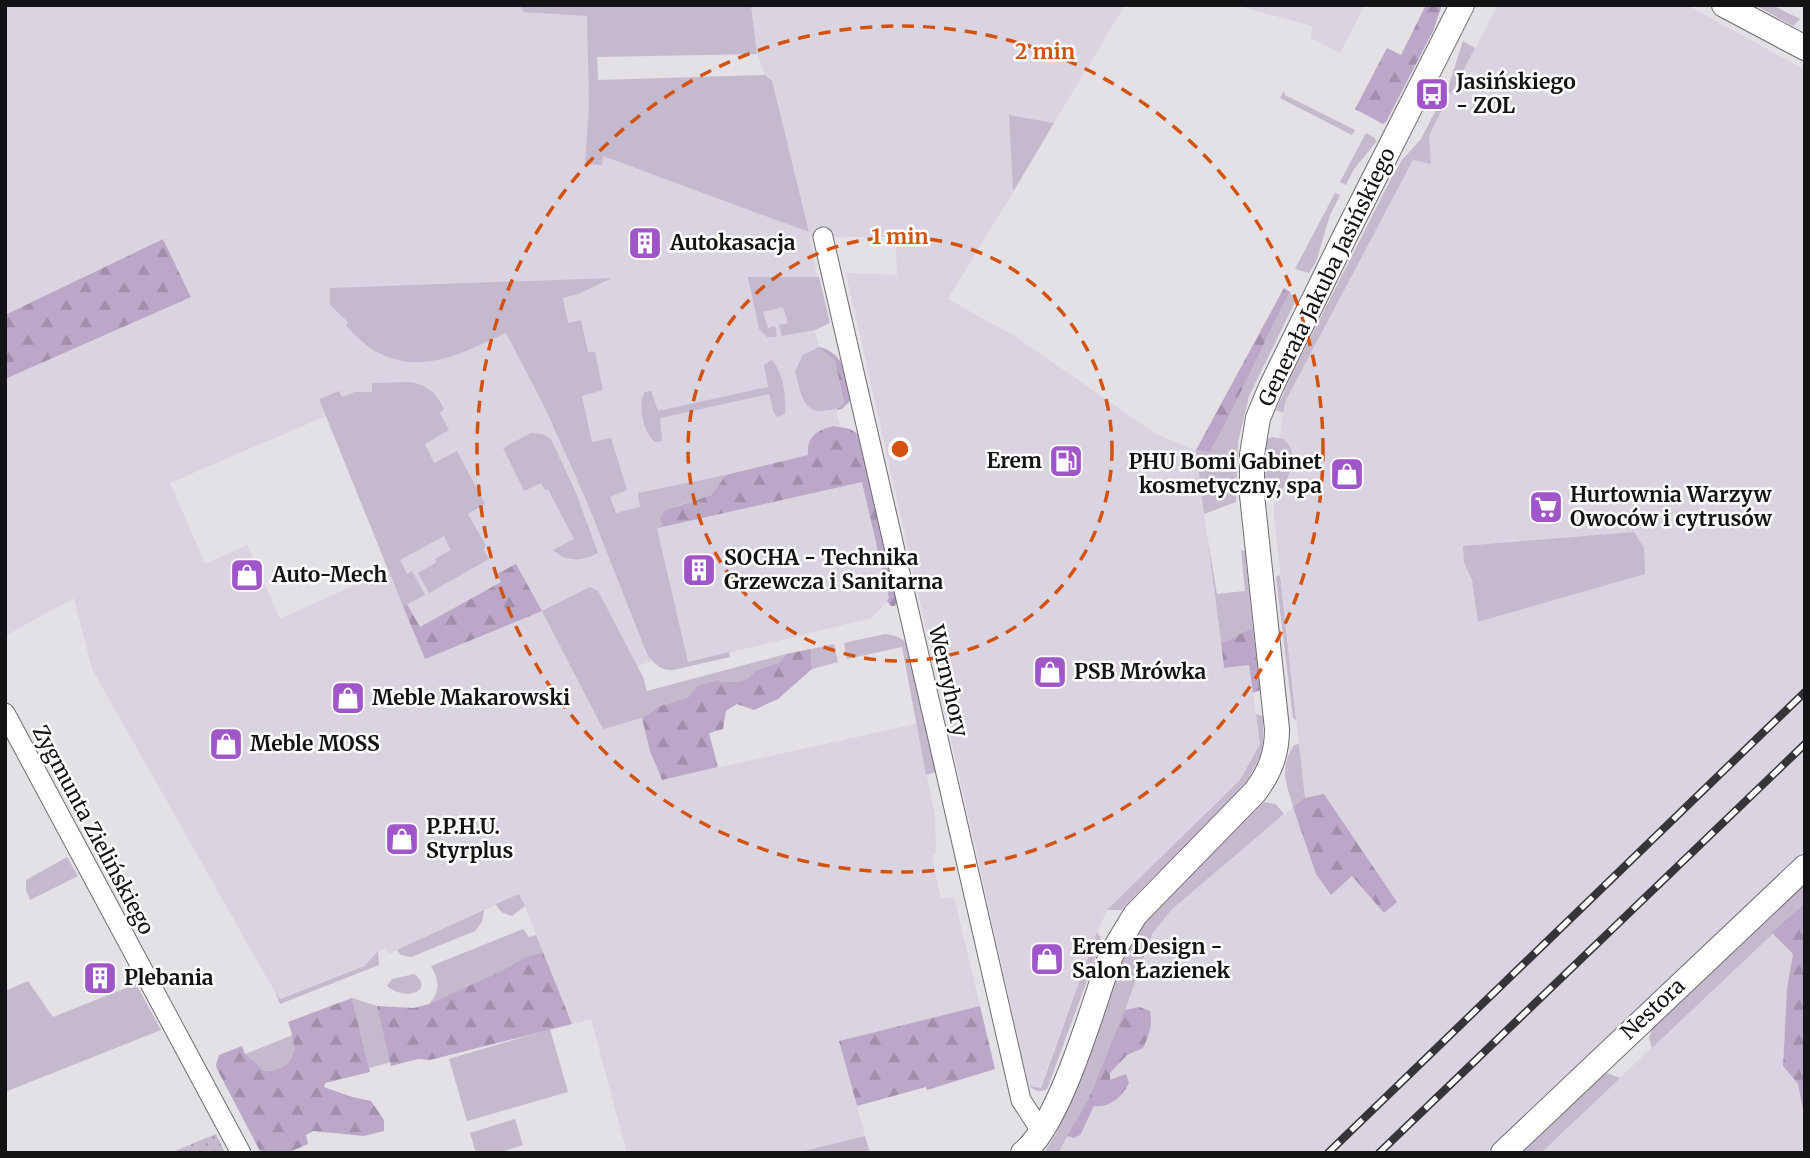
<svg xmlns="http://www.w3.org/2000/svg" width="1810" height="1158" font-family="Merriweather,serif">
<defs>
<pattern id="forest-firs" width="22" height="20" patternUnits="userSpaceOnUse" patternTransform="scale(1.75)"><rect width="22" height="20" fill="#bba8c8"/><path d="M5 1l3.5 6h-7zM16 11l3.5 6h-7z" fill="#a090ab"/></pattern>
<pattern id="garden-dots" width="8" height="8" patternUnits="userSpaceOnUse" patternTransform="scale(1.75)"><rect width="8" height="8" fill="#c4b9cd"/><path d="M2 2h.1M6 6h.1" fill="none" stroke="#a89eaf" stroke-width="1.8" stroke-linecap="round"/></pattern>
</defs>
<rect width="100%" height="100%" fill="#e3e0e6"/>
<!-- built -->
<g fill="#dad3e0" fill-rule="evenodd">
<path d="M5,5H594L603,156L772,81L765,75L757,54L751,5H1125L1054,123L1009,115L1013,192L948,299L1016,337L1156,434L1196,450L1224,668L1249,665L1260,744L1240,780L1107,910L1097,932L1040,1088L1029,1086L846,273L897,275L896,246L890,237H810L823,312L815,330L817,340L844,404L836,410L840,426L850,429L890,598L872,618L666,668L659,667L652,661L638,666L603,728L642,718L650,751L662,780L916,724L935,816L936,853L932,857L941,899L954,897L980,1006L839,1041L865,1136L797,1153H627L591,1019L572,1024L520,894L389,954L386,948L375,953L364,965L279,999L92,669L74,598L5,636V379L191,296L163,239L5,315ZM326,416L388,570L280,619L247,545L205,564L170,483Z"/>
<polygon points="1235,5 1365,5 1340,53 1311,38 1312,26"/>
<path d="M1498,5H1687L1805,70V849L1491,1153H1058L1089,1098L1122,1019L1152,934L1172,909L1230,858L1305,798L1274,516L1275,461L1286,400L1413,160L1431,163L1429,136ZM1464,546L1627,579L1479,622L1472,580L1464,563Z"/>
<polygon points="1772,933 1793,954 1787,989 1783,1066 1798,1084 1805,1119 1805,1153 1541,1153"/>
</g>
<!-- green -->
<g fill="#c4b9cd">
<polygon points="520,5 751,5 757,54 597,57 598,80 765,75 772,81 809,232 603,156 602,165 585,164 589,104 587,16 524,12"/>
<polygon points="1755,5 1772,5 1800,19 1793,26"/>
<polygon points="1463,41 1475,48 1451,94 1447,91"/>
<polygon points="1284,91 1285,95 1355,130 1352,135 1280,98"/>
<polygon points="1438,106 1443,108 1429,136 1431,164 1413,160 1286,400 1283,413 1276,410 1294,370 1392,177 1402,160 1421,139"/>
<polygon points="1009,115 1054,123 1013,192"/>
<polygon points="1366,133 1375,138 1376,142 1354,169 1346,185 1340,182"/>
<polygon points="1335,193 1340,195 1330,215 1316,262 1309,273 1295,269"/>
<polygon points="748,277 819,277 830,323 815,330 782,336 779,325 788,323 783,307 763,312 768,328 775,326 777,337 767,337 759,329"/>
<path d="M612,278L578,294L563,298L568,323L581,320L588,352H595L603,390L582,396L592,442L611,438L627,490L610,497L616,513L640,507L638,493L726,475L711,495L676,506L660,519L662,527L657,529L688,662L729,652L730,657L673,670C660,671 654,663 647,654L585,497L545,408L506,333C464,352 421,377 375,351C364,345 355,334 346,326L348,322L330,305V288Z"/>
<path d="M1290,292L1295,302L1249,396L1238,442L1236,502L1204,514L1196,450L1210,452C1239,400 1262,345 1290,292Z"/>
<path d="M819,347L835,361L844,404C837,409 832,410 822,411C801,412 800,387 795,371L803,355Z"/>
<path d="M772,360C784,375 786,395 785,414L777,417L774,413L769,394L660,418L662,441L655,442C643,432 637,405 645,392L651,391L658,411L768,387L764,365Z"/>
<path d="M410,382C428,385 436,393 444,409L440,413L449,430L425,444L434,463L457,451L485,504L468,514L486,546L483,549L489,559L429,593L418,573L437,562L435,559L451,550L444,536L400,560L407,574L412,571L425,595L403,606L319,399L339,391L342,397L355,392H372V383Z"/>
<path d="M531,433L542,434L551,439L576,493L598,553C582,561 568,563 553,550L574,539L548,489L545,490L541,483L524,491L503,448Z"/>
<path d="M1271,437L1284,439C1288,444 1292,449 1292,455C1293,467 1284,493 1274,499L1265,492L1266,441Z"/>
<polygon points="1634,532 1644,548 1645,574 1478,622 1472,580 1464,563 1463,546"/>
<path d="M1207,535L1217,594L1245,591L1241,550L1245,551L1253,629C1241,631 1233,640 1221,642Z"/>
<polygon points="1280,575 1296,720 1293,718 1276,577"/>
<polygon points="590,587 598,591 643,677 647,691 786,654 778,663 756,670 750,678 739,682 714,681 689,697 660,706 642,718 603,729 542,611"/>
<path d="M885,634C897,636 902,637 909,647L936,772L926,775L902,647L847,659L844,643Z"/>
<polygon points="834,644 838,662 812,669 811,649"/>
<polygon points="1256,714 1263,716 1263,741 1260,757 1247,781 1227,803 1121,910 1107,910 1240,780 1260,744"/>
<path d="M1299,744L1305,798L1293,807C1286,782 1279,768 1294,745Z"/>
<polygon points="1264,802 1276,804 1284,814 1172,909 1152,934 1122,1019 1089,1098 1058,1153 1044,1153 1057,1132 1065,1111 1121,958 1140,924"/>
<polygon points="67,857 78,876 30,900 26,890 26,880"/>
<polygon points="1805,884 1805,903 1652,1048 1649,1038 1654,1024"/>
<path d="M519,894L525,906L512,916C505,914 499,912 496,904Z"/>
<polygon points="484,910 482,922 475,931 411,957 401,955 397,950"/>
<path d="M523,929L529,937L536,935L543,952L525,957L501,971L429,1004C441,990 439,981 431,966Z"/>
<path d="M1097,932L1102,940L1047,1089C1039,1093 1036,1091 1029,1086L1041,1088Z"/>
<polygon points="378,951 379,965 280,1004 276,993 280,999 364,966"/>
<path d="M414,974C435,989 408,1003 387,986L392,979Z"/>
<polygon points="28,981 53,1017 136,984 161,1030 5,1092 5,991"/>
<polygon points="352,998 377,1006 391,1062 369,1068"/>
<polygon points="550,1029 568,1092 467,1121 449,1059"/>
<path d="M293,1035C295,1059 291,1070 265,1071L245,1054Z"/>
<polygon points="1607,1073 1620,1078 1541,1153 1519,1153 1602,1075"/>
<polygon points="515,1119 523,1145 498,1153 476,1153 470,1133"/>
<polygon points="865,1136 870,1153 804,1153 804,1151"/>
</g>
<!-- forest -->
<g fill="url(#forest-firs)">
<polygon points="1426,5 1442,5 1433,31 1386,122 1383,124 1355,109 1387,48 1401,55"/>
<polygon points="163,239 191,297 5,379 5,315"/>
<path d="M1284,288L1290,292C1262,345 1239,400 1210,452L1196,450Z"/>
<path d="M819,347C844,353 849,377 851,400L842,409L836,410L844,403L835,361Z"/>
<path d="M833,426L850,429L861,436L898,597L895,606H891L887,601L889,598L862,482L662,527L660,519L664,511L711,495L726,475L808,455C807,436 816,431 833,426Z"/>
<polygon points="516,564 542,611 425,659 403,606 407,604 420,627 501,582 497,574"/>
<path d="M1253,629L1260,690L1253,693L1249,665L1224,668L1221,642C1233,640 1241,631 1253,629Z"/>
<polygon points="811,649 812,669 778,699 754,710 737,704 726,711 723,729 709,733 718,767 662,780 650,751 642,718 660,706 689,697 697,686 715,681 739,682 749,678 756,670 778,663 786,654"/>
<polygon points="1324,794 1397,902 1384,913 1352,876 1331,895 1316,874 1293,807 1305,798"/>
<polygon points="1805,903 1805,1119 1798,1084 1783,1066 1787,989 1793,954 1772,933"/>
<polygon points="543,952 572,1024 430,1060 418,1059 391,1066 377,1006 414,1008 429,1004 501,971 525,957"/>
<path d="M352,998L370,1072L325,1083L324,1087L352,1097L371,1101L384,1120V1131L364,1136L313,1131L306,1135L308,1144L287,1153H261L217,1069L216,1065L219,1055L242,1046L245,1054L265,1071C297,1070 298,1048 288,1022Z"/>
<polygon points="980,1006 995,1069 927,1090 926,1087 857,1106 839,1041"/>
<path d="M1139,1007L1150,1011C1153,1026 1149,1035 1143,1048L1127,1055L1110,1073V1080L1126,1074L1129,1083C1122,1097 1110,1108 1094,1106L1080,1135L1074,1138L1067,1136L1089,1098L1125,1010Z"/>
</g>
<!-- garden -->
<polygon fill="url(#garden-dots)" points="216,1134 225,1153 170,1153"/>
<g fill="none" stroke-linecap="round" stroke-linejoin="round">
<!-- minor casing -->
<g stroke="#6f6c71" stroke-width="21">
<g id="minor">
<polyline points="823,237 1021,1100 1041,1131"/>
<polyline points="5,713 241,1153"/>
</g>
</g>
<!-- tertiary casing -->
<g stroke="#6f6c71" stroke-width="26">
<g id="tertiary">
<polyline points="1724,5 1805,48"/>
<path d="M1023,1153C1060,1124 1094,1003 1111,955L1135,915L1255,792C1270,772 1277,754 1277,729L1252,495V455L1258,418L1271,387L1346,234L1462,5"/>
<polyline points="1503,1153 1805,867"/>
</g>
</g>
<!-- minor -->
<use href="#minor" stroke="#fff" stroke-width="19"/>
<!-- tertiary -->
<use href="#tertiary" stroke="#fff" stroke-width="24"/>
<!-- rail casing -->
<g stroke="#353436" stroke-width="8">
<g id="rail">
<polyline points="1328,1153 1805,692"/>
<polyline points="1379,1153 1805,744"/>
</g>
</g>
<!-- rail -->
<use href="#rail" stroke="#fff" stroke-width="5" stroke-dasharray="16" stroke-linecap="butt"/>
</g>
<!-- distance rings -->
<g fill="none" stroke="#d3520d" stroke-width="3.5" stroke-dasharray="12 9">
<circle cx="900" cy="449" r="212"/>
<circle cx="900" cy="449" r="423"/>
</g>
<!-- icons -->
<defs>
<g id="bus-square" transform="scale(1.75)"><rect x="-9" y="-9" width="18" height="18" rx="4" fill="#9f56c9" stroke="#fff"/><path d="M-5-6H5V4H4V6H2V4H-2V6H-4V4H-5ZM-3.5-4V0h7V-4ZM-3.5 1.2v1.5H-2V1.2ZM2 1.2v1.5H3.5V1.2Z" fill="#fff"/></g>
<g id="building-square" transform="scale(1.75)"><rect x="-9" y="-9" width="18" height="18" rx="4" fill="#9f56c9" stroke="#fff"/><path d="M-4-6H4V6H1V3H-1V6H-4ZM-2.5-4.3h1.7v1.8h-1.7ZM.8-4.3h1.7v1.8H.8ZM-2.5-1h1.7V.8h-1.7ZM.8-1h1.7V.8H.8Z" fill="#fff"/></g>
<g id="fuel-square" transform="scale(1.75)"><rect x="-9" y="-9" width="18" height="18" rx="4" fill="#9f56c9" stroke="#fff"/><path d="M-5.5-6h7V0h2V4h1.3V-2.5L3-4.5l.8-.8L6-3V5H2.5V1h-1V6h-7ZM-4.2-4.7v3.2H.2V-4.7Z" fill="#fff"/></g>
<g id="shop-square" transform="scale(1.75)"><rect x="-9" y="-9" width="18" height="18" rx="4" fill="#9f56c9" stroke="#fff"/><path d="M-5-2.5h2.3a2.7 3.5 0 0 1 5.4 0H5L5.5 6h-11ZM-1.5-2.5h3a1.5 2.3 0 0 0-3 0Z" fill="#fff"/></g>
<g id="supermarket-square" transform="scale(1.75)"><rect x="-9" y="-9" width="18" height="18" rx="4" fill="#9f56c9" stroke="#fff"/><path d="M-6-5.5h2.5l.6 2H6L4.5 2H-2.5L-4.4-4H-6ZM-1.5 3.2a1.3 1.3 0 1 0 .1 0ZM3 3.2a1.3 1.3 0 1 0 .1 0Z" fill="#fff"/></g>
</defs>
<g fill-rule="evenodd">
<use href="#bus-square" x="1432" y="94"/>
<use href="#building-square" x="645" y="243"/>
<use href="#fuel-square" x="1066" y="461"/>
<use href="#shop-square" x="1347" y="474"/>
<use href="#supermarket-square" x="1546" y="507"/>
<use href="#building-square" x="699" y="570"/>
<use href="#shop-square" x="247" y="575"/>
<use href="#shop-square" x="1050" y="672"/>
<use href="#shop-square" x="348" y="698"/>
<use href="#shop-square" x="226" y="744"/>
<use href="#shop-square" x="402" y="839"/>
<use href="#shop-square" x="1047" y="959"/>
<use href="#building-square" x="100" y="978"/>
</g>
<g text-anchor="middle" stroke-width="5" stroke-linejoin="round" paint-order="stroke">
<!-- poi labels -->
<g font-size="21" font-weight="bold" fill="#131214" stroke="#fff" text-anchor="start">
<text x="1456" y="89">Jasińskiego<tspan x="1456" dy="24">- ZOL</tspan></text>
<text x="670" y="250">Autokasacja</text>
<text x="1042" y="468" text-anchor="end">Erem</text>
<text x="1322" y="469" text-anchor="end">PHU Bomi Gabinet<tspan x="1322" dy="24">kosmetyczny, spa</tspan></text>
<text x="1570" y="502">Hurtownia Warzyw<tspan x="1570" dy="24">Owoców i cytrusów</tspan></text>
<text x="724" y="565">SOCHA - Technika<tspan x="724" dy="24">Grzewcza i Sanitarna</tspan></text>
<text x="272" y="582">Auto-Mech</text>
<text x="1074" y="679">PSB Mrówka</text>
<text x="372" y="705">Meble Makarowski</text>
<text x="250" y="751">Meble MOSS</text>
<text x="426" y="834">P.P.H.U.<tspan x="426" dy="24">Styrplus</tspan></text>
<text x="1072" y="954">Erem Design -<tspan x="1072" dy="24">Salon Łazienek</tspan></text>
<text x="124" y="985">Plebania</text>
</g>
<!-- street labels -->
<g font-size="21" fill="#131214" stroke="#fff">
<text transform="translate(1327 277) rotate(-64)" y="7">Generała Jakuba Jasińskiego</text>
<text transform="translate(948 681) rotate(77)" y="7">Wernyhory</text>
<text transform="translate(93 830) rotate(62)" y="7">Zygmunta Zielińskiego</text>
<text transform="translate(1653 1009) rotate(-43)" y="7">Nestora</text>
</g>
</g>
<circle cx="900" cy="449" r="10" fill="#d3520d" stroke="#fff" stroke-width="3.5"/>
<g font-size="21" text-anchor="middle" font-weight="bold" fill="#d3520d" stroke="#fff" stroke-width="5" stroke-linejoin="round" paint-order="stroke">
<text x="1045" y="59">2 min</text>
<text x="900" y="244">1 min</text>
</g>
<!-- border -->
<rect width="1810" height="1158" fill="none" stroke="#131214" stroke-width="14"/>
</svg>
